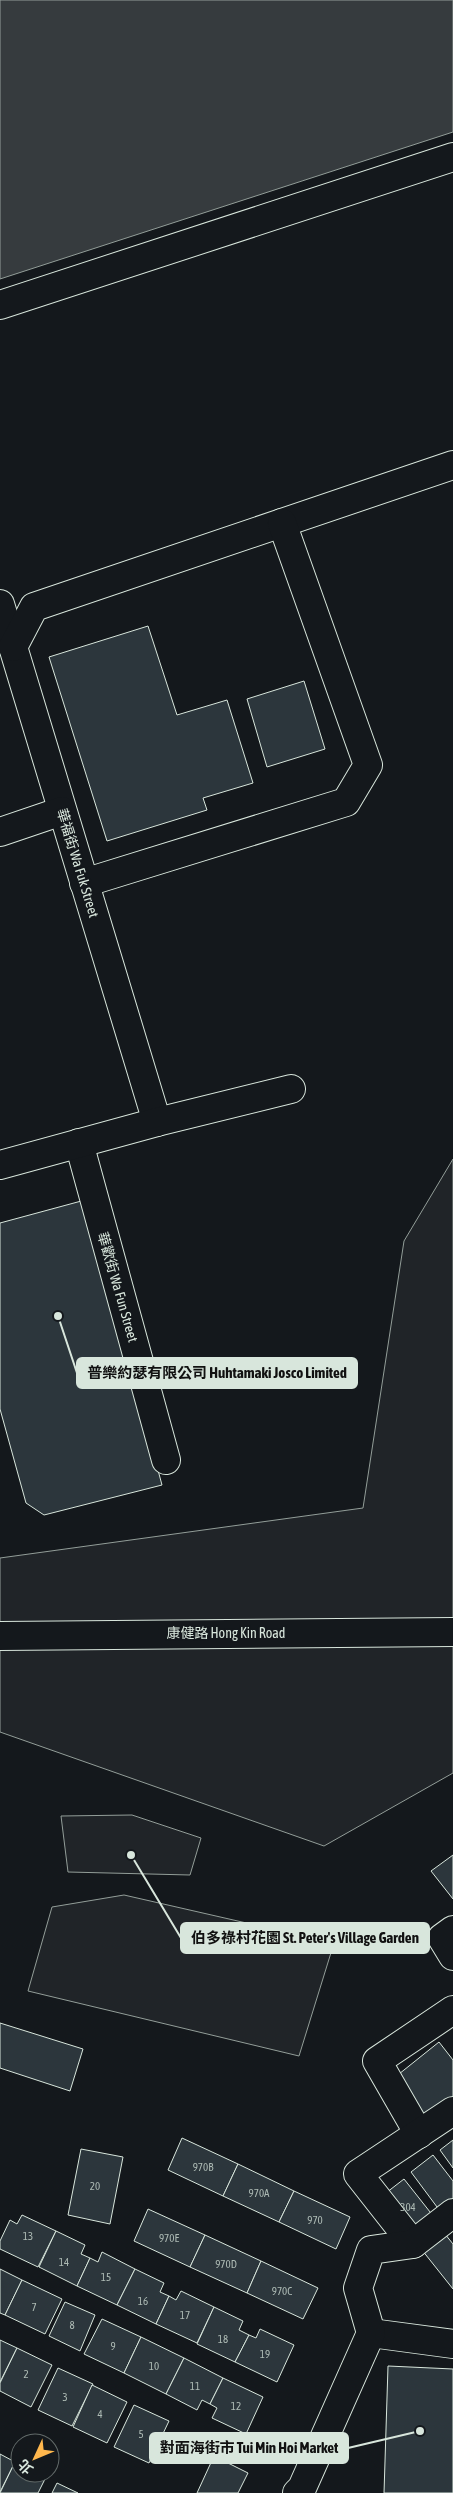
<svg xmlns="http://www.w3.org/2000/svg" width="453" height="2493" font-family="'Asap Condensed','Noto Sans TC',sans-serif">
<rect width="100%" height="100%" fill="#14181c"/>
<!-- green -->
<g fill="#202428" stroke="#939e99">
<polygon points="453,1159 453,1773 324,1846 0,1732 0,1558 363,1508 404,1241"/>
<polygon points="132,1815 201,1838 190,1875 68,1872 61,1816"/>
<polygon points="124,1895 334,1943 299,2056 28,1991 52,1907"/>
</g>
<!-- water -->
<polygon fill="#363b3e" stroke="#939e99" points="0,0 453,0 453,132 0,279"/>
<!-- building -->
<g fill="#2c363c" stroke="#d8e6dc">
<polygon points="148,626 177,715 227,700 253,783 203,798 207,810 107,841 49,657"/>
<polygon points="304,681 325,749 267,767 247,699"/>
<polygon points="85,1200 162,1485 44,1515 26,1503 0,1409 0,1223"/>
<polygon points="453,1855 453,1899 431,1871"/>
<polygon points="0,2023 83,2049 70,2091 0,2068"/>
<polygon points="439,2042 453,2060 453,2100 427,2120 394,2078"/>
<polygon points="182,2138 238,2164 223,2196 168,2170"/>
<polygon points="453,2140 453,2168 440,2150"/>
<polygon points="81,2149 123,2157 110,2224 68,2215"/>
<polygon points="433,2155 453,2181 453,2201 440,2211 411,2172"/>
<polygon points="238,2164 294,2191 279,2222 223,2196"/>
<polygon points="404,2179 434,2217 411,2235 382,2196"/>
<polygon points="294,2191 350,2217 336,2249 279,2222"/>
<polygon points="148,2209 205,2235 190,2267 134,2241"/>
<polygon points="22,2215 56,2231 38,2267 0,2249 0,2241 10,2220 17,2224"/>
<polygon points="56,2231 85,2245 81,2254 90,2258 77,2286 39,2267"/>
<polygon points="445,2234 453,2244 453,2289 422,2250"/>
<polygon points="205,2235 261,2261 247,2293 190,2267"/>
<polygon points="102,2252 135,2269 117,2305 77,2286 90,2258 98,2262"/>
<polygon points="261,2261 318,2288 303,2319 247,2293"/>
<polygon points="0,2269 22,2280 5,2315 0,2313"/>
<polygon points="135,2269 164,2283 160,2292 169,2296 156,2324 117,2305"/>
<polygon points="22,2280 62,2299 45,2334 5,2315"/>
<polygon points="181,2291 214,2307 197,2343 156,2324 169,2296 176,2300"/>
<polygon points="65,2302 95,2315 80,2351 49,2336"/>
<polygon points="214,2307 243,2321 239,2330 249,2335 235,2362 197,2344"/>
<polygon points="102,2319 141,2337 124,2373 84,2354"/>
<polygon points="260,2329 294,2345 277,2382 235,2362 249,2335 256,2338"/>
<polygon points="141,2337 184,2358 166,2394 124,2373"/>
<polygon points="0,2340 17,2348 0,2382"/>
<polygon points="17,2348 52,2365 31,2407 0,2391 0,2383"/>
<polygon points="184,2358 223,2378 210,2404 202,2400 197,2410 166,2394"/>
<polygon points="388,2366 453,2369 453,2493 384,2493"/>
<polygon points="58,2368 93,2384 72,2426 38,2410"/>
<polygon points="223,2378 263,2397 246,2434 212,2418 217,2408 210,2404"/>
<polygon points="92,2385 127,2402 107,2443 73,2427"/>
<polygon points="134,2405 169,2421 149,2463 114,2447"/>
<polygon points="0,2454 15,2462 0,2492"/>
<polygon points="214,2456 248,2473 238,2493 197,2493"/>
<polygon points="15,2462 20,2464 20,2473 38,2473 46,2477 38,2493 0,2493"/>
<polygon points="57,2483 78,2493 52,2493"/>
</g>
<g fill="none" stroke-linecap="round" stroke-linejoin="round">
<!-- minor casing -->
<g stroke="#d8e6dc" stroke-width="30">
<g id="minor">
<polyline points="0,305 453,157"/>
<polyline points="0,604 157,1122"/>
<polyline points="13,647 34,607 453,465"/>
<polyline points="0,832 62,811"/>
<polyline points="84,883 346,802 368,765 282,523"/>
<polyline points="79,1143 166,1460"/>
<polyline points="0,1165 157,1122 291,1089"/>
<polyline points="0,1636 453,1632"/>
<polyline points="453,1930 442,1938 453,1956"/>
<polyline points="419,2134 377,2061 453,2010"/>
<polyline points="413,2244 358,2174 453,2111"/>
<polyline points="371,2333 453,2344"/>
<polyline points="297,2493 302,2488 371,2333 358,2288 371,2250 413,2244 453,2213"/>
</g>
</g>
<!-- minor -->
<use href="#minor" stroke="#14181c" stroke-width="28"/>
</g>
<g text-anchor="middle" stroke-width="4" stroke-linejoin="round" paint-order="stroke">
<!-- number labels -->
<g font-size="11" fill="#adbab4">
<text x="203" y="2171">970B</text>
<text x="95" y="2190">20</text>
<text x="259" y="2197">970A</text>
<text x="408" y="2211">304</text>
<text x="315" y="2224">970</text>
<text x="28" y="2240">13</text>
<text x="169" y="2242">970E</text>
<text x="64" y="2266">14</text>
<text x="226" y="2268">970D</text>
<text x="106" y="2281">15</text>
<text x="282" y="2295">970C</text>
<text x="143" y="2305">16</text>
<text x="34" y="2311">7</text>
<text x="185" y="2319">17</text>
<text x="72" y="2329">8</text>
<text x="223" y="2343">18</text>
<text x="113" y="2350">9</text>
<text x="265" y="2358">19</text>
<text x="154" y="2370">10</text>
<text x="26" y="2378">2</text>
<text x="195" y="2390">11</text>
<text x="65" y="2401">3</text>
<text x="236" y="2410">12</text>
<text x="100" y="2418">4</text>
<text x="141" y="2438">5</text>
</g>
<!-- street labels -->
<g font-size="14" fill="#d8e6dc" stroke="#14181c">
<text transform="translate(78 863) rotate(73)" y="5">華福街 Wa Fuk Street</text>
<text transform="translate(118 1287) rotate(74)" y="5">華歡街 Wa Fun Street</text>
<text x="226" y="1638">康健路 Hong Kin Road</text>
</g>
</g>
<!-- callouts -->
<path fill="none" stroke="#d8e6dc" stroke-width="2" d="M58 1316L77 1373M131 1855L181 1938M420 2431L348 2448"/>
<g fill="#d8e6dc" stroke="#14181c" stroke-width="2">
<circle cx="58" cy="1316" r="5"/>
<circle cx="131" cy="1855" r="5"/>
<circle cx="420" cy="2431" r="5"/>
</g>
<g fill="#d8e6dc" stroke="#d8e6dc" stroke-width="2">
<rect x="77" y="1358" width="280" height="30" rx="5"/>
<rect x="181" y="1923" width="248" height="30" rx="5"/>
<rect x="150" y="2433" width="198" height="30" rx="5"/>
</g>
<g font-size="15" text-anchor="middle" font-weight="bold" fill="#111">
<text x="217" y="1378">普樂約瑟有限公司 Huhtamaki Josco Limited</text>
<text x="305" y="1943">伯多祿村花園 St. Peter's Village Garden</text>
<text x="249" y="2453">對面海街市 Tui Min Hoi Market</text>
</g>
<!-- north arrow -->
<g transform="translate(35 2458) rotate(226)"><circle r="24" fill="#14181c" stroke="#626a69"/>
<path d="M0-4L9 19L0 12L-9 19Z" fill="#ffb74d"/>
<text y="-8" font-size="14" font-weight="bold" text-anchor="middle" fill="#d8e6dc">北</text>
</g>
</svg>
